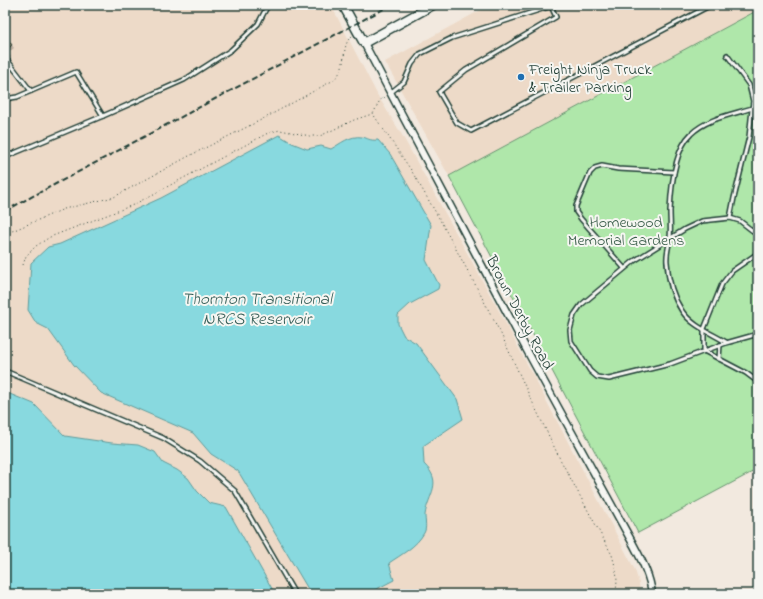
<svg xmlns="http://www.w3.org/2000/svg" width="763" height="599" font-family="'Indie Flower',sans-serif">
<rect width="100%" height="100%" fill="#f2e9df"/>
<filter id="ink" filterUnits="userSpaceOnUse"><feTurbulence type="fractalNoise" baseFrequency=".025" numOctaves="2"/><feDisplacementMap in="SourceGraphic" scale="8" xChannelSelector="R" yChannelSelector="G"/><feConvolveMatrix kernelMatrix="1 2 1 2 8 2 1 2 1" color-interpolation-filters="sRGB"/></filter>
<g filter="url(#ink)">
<!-- built -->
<g fill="#eddac8">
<polygon points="5,5 331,5 378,96 402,135 504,320 635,570 639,583 640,594 5,594"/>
<polygon points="354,5 372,5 358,12"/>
<polygon points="490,5 758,5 758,10 449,176 385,62"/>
</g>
<!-- green -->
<polygon fill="#afe7aa" stroke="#67926f" points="758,10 758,469 638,533 449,176"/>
<!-- water -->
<g fill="#88d9df" stroke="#5e9b9b">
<path d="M279,135L292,143L307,149L321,146L331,149C340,144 350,135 362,137C368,138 369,141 378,140L390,154L431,225L426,260L439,285L438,289L410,304L398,315V324L404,336L416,343L457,399L463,419L423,446L424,464C444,483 428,494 425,515C425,521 427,528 424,533C416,547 402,554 389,563L394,580L367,594H311L238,471L211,454L193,433L101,393L74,365L48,329L36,323L28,310L31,263L48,247L60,244L161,198Z"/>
<polygon points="5,392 34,404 65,436 112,443 138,445 155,452 163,463 177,470 188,478 197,491 209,503 226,507 275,594 5,594"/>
</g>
<!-- shadow -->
<polygon fill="#0003" points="5,39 9,41 14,48 8,53 11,57 7,61"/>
<!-- building -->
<polygon fill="#e2b792" stroke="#1f3d34" points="6,37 12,45 6,50 9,54 5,58 5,38"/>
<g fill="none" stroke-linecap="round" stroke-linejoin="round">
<!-- lane casing -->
<g stroke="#1f3d34" stroke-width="6">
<g id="lane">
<polyline points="551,6 556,17 466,70 439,92 457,123 471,131 711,5"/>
<polyline points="727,55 749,85 753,101 749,137 734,198 730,218"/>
<polyline points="5,57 31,91"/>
<polyline points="390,93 404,82 412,64 420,54 452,38 555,5"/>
<polyline points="5,99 17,97 76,72 103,116"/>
<polyline points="5,157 103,116 184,80 231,50 258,24 268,5"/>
<polyline points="758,235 740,221 730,218 702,221 685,229 634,261 581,305 574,315 570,330 571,341 590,371 597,377 609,379 670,364 726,343 758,334"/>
<polyline points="758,253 732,271 722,284 704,329 704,351 746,373 758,382"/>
<polyline points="624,268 581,219 576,212 576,206 590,173 595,168 602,166 618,169 674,172"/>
<path d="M726,342C711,333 692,326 682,311C673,297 668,278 667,262C666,254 669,246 670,238C671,229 670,220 670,211C671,188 674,150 691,134C708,117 737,114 758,106"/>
<polyline points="719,359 720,345"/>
<polyline points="5,371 163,438 200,461 235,491 295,594"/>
</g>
</g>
<!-- street casing -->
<g stroke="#1f3d34" stroke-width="9">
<path id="street" d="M364,43L531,358L632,542C641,559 650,575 652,594"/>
</g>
<!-- secondary casing -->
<g stroke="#1f3d34" stroke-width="11">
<polyline id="secondary" points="343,5 364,43 433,5"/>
</g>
<!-- path -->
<g stroke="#1f3d34" stroke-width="1" stroke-dasharray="1 3" stroke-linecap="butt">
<path d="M385,97L380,100L373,114L411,170L439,218L476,286L501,334L529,395L560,459L612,555C616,569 619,580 615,594"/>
<path d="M5,234L64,209L114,197L189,156L265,118L332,81C350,68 339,46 352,36"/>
<polyline points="23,265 26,256 36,246 50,237 133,205 268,133 280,130 310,136 320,136 354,120 372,114"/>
</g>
<!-- lane -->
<use href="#lane" stroke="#f6f6f2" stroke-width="3"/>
<!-- street -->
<use href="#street" stroke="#f6f6f2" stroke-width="6"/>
<!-- secondary -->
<use href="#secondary" stroke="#f6f6f2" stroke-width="8"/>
<!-- rail -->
<polyline stroke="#1f3d34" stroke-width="2" stroke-dasharray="6 3" stroke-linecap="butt" points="5,211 391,5"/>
</g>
</g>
<!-- markers -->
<circle fill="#1f6fb2" stroke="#f6f6f2" stroke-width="1.5" cx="521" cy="77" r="4"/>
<g text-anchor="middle" stroke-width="4" stroke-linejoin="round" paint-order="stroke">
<!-- poi labels -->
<g font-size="16" fill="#1f3d34" stroke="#f6f6f2" text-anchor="start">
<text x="529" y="74">Freight Ninja Truck<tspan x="529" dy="18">&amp; Trailer Parking</tspan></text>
</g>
<!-- park labels -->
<g font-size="16" fill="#3c5f4c" stroke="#f6f6f2">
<text x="626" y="227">Homewood<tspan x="626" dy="18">Memorial Gardens</tspan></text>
</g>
<!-- street labels -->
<g font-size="16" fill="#1f3d34" stroke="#f6f6f2">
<text transform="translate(521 312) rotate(62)" y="6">Brown Derby Road</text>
</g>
<!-- water labels -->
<g font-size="17" font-style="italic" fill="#345c56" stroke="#f6f6f2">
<text x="257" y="304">Thornton Transitional<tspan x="257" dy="20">NRCS Reservoir</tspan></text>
</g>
</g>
<!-- margin -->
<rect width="763" height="599" fill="none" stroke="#f6f6f2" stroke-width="20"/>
<rect x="10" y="10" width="743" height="579" fill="none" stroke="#1f3d34" stroke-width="1.5" filter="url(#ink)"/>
</svg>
